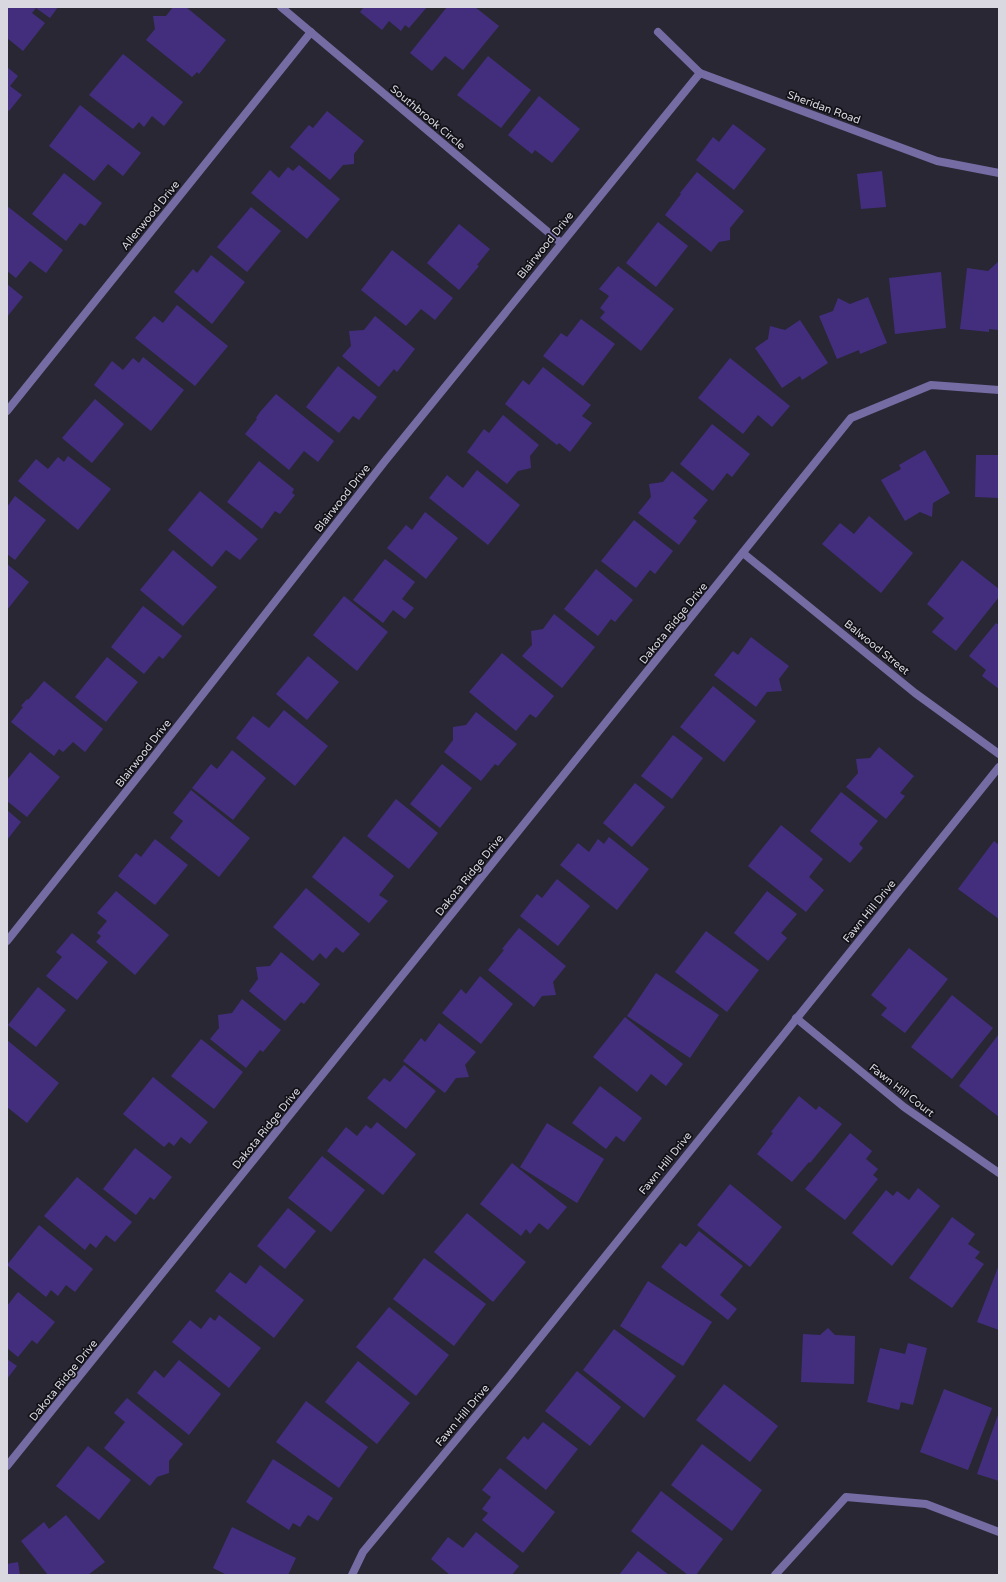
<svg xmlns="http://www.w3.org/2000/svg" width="1006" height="1582" font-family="'Varela Round',sans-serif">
<rect width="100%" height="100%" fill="#292734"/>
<!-- building -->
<g fill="#432e7e">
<polygon points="7,7 58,7 50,18 36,8 32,13 45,23 23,51 7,38"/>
<polygon points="173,7 186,7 226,40 199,74 197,72 192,77 146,40 155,29 153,16 166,16"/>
<polygon points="364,7 427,7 409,28 405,25 401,31 389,21 382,30 360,12"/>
<polygon points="447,7 475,7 499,26 463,70 445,56 432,71 410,53"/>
<polygon points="123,54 183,102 164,126 152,116 144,127 139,122 133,129 89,95"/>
<polygon points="488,56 531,90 501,128 457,95"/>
<polygon points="7,67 18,76 10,86 22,95 9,111 7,109"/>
<polygon points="539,96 580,129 552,163 535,150 532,154 508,135"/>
<polygon points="80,105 141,153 123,176 108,164 94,181 49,146"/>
<polygon points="327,111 364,141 354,154 354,164 343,165 330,180 290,147 309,125 313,128"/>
<polygon points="733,124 766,149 734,190 696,160 713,137 719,142"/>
<polygon points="299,165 340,199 307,239 251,193 270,170 279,178 288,167 293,171"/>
<polygon points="882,171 886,207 861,209 857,174"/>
<polygon points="697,172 744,211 730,228 730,240 719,242 711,252 665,215 681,194 680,193"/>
<polygon points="64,173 102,203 85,226 80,223 66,241 32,214"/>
<polygon points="7,206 63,250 46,273 30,261 16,278 7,271"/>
<polygon points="251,207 281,231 247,272 217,247"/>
<polygon points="658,222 688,246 656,287 626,263"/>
<polygon points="459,224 490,249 477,265 479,266 459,290 427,263"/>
<polygon points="392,250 453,298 435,320 421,309 406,326 361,290"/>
<polygon points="211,255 245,282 212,324 174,292 193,269 197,273"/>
<polygon points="998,262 999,330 989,329 989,332 960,329 967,268 988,271"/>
<polygon points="618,266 674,309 641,351 600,318 605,312 600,308 609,296 599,289"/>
<polygon points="941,272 946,328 895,334 889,278"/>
<polygon points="7,284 23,297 7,317"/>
<polygon points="868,297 887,343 860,354 859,350 837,359 819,316 833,311 838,298 850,304"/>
<polygon points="177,305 228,346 195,386 135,338 154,316 163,323"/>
<polygon points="375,316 415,349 397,372 394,369 379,387 342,356 351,346 349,331 364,330"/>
<polygon points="581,319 615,344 583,386 543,356 561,333 567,337"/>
<polygon points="800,320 828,363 802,380 800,376 782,388 755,348 768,339 770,326 785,330"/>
<polygon points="143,357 184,390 151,431 94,385 112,361 123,370 133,358 139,363"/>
<polygon points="730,358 790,406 772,427 758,415 743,434 698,398"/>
<polygon points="338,366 377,397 359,420 353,416 339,433 306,407"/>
<polygon points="543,367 591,405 582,416 592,423 570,452 559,443 557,445 505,404 523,380 529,385"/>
<polygon points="276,394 334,441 318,462 304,451 289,470 245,434 257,419 256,418 260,412"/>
<polygon points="95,399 124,424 92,463 62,438"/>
<polygon points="503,415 539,445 530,456 531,468 518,471 507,484 467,452 484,429 489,433"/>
<polygon points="712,424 750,454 732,477 727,473 713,491 680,464"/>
<polygon points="925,450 950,493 933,503 932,517 920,512 905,521 881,480 901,469 899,465"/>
<polygon points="976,455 999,455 999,498 975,497"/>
<polygon points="68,456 111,489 78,530 18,481 36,459 48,469 58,457 64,462"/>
<polygon points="259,461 294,489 292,493 295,495 280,514 275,511 262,529 227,502"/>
<polygon points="477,470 520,505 488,545 429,498 447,475 463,488"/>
<polygon points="672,471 708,500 693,518 697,521 679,545 638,513 651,497 649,484 663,482"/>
<polygon points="200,491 258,539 240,560 226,550 212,567 168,530"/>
<polygon points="15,496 46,520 15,560 7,554 7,507"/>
<polygon points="425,512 458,538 426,579 387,548 406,525 412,530"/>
<polygon points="869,516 913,553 881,593 822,544 840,523 854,534"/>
<polygon points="634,520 673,551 655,574 650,570 636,588 601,561"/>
<polygon points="173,550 217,587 183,626 140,590"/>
<polygon points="385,559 415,582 402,599 414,608 405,619 393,610 383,623 353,600"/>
<polygon points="962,560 999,589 999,597 956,651 932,632 944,618 927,604"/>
<polygon points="7,564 29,582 7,610"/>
<polygon points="596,569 633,600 615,622 611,619 598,636 564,609"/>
<polygon points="344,596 388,632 357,671 313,635"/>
<polygon points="143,606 182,636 163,659 159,656 144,674 111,647"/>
<polygon points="554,614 595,647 562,688 522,656 532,645 531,631 543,629"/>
<polygon points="996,623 999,625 999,689 982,676 986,670 969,656"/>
<polygon points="751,637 789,666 779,679 782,691 767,692 756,707 714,675 733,651 738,655"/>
<polygon points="502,653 554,696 536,718 530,714 516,731 469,692"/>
<polygon points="308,656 339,682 307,720 276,694"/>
<polygon points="107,657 138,682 106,722 75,697"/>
<polygon points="44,681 103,729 85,752 73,742 63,752 59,749 54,756 11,722 23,707 21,706 27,699 28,700"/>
<polygon points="713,686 756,721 724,762 680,727"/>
<polygon points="284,710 328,746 295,786 236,738 253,716 269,728"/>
<polygon points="476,712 517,744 498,766 495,764 481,781 444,752 453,740 453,727 466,725"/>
<polygon points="673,735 703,758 672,799 641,776"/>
<polygon points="879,747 914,776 900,793 905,796 886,819 846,787 858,773 856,759 870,758"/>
<polygon points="232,750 266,778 233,820 192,788 211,764 217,769"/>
<polygon points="30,752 60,777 27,817 7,801 7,780"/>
<polygon points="442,764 472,788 440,828 410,804"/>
<polygon points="635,783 665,807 632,847 603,823"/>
<polygon points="191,790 250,838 219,877 170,838 183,821 173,813"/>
<polygon points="841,792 878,821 859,844 863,848 850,863 810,831"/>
<polygon points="396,799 438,833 409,869 367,836"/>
<polygon points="7,810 21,822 7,840"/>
<polygon points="781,825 823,859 809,877 824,890 806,912 748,866"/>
<polygon points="344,836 394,876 379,895 388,901 369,923 312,877"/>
<polygon points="609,837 649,869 617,910 560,865 578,843 589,852 598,839 604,844"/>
<polygon points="155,839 188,865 155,905 118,876 136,853 141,857"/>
<polygon points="994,841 999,845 999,919 958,889"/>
<polygon points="557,879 590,906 558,946 520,916 537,894 542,898"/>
<polygon points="306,888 360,934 343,953 336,947 326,959 320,953 313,961 273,927"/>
<polygon points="116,891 169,935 135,975 96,942 101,936 97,933 107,921 97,913"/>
<polygon points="767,891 797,914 781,933 787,938 768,961 734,933"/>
<polygon points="519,928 566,966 553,982 556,995 542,996 534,1007 488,970 504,950 502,949"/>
<polygon points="706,931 759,970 727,1012 675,972"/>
<polygon points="72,933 108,962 77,1000 46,976 62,957 56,952"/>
<polygon points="909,948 948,979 905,1033 881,1015 887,1008 871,995"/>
<polygon points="281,952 320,984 304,1004 301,1002 285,1021 249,991 258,979 256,967 270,966"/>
<polygon points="656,973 719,1015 690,1058 627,1016"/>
<polygon points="480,976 513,1004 481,1044 442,1013 461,989 466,994"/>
<polygon points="38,987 66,1010 36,1047 8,1025"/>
<polygon points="952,995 993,1028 952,1079 911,1047"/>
<polygon points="242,999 281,1030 263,1052 260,1050 246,1068 210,1039 219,1028 218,1015 232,1013"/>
<polygon points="625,1017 683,1064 666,1086 651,1074 637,1092 593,1057"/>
<polygon points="439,1023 476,1052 465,1065 469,1077 456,1078 445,1093 403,1061 421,1038 425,1042"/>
<polygon points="999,1034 999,1117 959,1086"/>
<polygon points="201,1039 243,1072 214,1109 171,1076"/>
<polygon points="7,1040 59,1083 27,1123 7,1107"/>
<polygon points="404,1065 436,1091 406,1129 367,1098 384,1078 390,1082"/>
<polygon points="153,1077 208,1122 190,1144 181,1137 174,1146 169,1142 164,1147 123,1114"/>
<polygon points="600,1086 642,1118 624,1142 616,1136 606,1149 572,1123"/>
<polygon points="799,1096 816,1110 819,1106 842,1124 810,1163 809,1162 792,1182 757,1154 773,1133 771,1132"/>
<polygon points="377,1122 416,1154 383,1195 327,1151 346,1127 357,1136 366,1125 371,1129"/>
<polygon points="547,1123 604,1159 577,1203 520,1167"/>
<polygon points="850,1133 872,1151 866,1159 878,1169 873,1175 878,1179 845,1220 805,1189"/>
<polygon points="135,1148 172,1177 154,1200 150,1197 136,1215 103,1189"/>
<polygon points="322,1156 365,1190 331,1232 288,1198"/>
<polygon points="512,1163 567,1207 548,1230 539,1223 530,1234 526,1229 521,1236 480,1204"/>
<polygon points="77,1177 132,1222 115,1242 106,1235 96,1248 90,1243 85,1250 44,1216"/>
<polygon points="730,1184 782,1227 750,1267 697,1225"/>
<polygon points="918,1188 940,1206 892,1266 852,1233 886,1190 893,1196 897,1191 909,1200"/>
<polygon points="288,1208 316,1231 285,1269 257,1246"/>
<polygon points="467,1213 526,1262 493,1302 434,1252"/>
<polygon points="952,1217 975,1234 968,1244 980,1252 975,1258 984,1264 952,1308 909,1278"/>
<polygon points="39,1225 93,1269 75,1292 66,1285 58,1296 51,1290 46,1297 7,1265"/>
<polygon points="699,1231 743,1266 720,1295 737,1309 728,1320 661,1267 680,1243 686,1247"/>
<polygon points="424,1258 486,1304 454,1346 393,1299"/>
<polygon points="260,1265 304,1300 274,1338 215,1291 230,1272 246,1284"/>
<polygon points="999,1265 999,1330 977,1322"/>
<polygon points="648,1281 712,1322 683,1366 620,1326"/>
<polygon points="18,1292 55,1322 37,1344 32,1340 18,1357 7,1348 7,1306"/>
<polygon points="389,1307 449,1355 416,1396 356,1347"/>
<polygon points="219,1315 261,1348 229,1388 172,1342 190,1320 201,1329 210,1317 215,1321"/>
<polygon points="828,1328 835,1335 855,1336 854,1384 801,1382 803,1334 820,1335"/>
<polygon points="614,1329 676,1376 644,1418 583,1370"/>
<polygon points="908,1343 927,1348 913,1405 901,1402 899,1410 867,1402 880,1348 905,1354"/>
<polygon points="7,1359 17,1366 7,1379"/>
<polygon points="179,1360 221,1394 189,1435 137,1393 155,1370 164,1378"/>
<polygon points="358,1361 410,1403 377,1444 325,1402"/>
<polygon points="577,1371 621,1407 590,1446 545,1411"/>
<polygon points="724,1384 778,1426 750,1462 696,1420"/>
<polygon points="944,1389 992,1408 968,1470 920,1452"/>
<polygon points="127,1398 183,1444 169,1461 169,1473 157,1477 150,1486 104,1448 125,1422 114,1413"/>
<polygon points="306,1401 368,1447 339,1488 276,1442"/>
<polygon points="999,1412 999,1481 977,1474"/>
<polygon points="543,1422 578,1449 546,1490 506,1458 524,1436 528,1440"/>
<polygon points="702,1444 762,1490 732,1531 671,1485"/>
<polygon points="88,1446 131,1480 99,1520 56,1486"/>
<polygon points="273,1459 333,1498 318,1521 308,1515 300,1527 293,1523 289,1530 246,1502"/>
<polygon points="500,1468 555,1512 523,1553 482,1520 488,1513 482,1509 491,1497 482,1490"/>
<polygon points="661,1491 723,1539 696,1575 688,1575 631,1531"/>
<polygon points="66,1515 105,1562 88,1575 48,1575 21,1541 44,1522 49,1529"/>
<polygon points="232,1527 296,1558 288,1575 227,1575 213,1568"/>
<polygon points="476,1532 519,1566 512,1575 450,1575 431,1559 448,1537 463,1548"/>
<polygon points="638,1551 669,1575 619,1575"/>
<polygon points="18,1562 20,1575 7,1575 7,1564"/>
</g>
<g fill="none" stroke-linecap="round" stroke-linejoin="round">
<!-- minor -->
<g stroke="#756ca4" stroke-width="8">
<polyline points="281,7 561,243"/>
<polyline points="658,32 700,73 937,161 999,173"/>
<polyline points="7,411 311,32"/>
<polyline points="743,553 915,693 999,754"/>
<polyline points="7,941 152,759 385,461 700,73"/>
<polyline points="796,1018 904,1107 999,1173"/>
<polyline points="7,1466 851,418 931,385 999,390"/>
<polyline points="352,1575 363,1552 509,1376 999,767"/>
<polyline points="775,1575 846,1497 926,1504 999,1532"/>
</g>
</g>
<g text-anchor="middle" stroke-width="3.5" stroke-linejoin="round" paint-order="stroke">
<!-- street labels -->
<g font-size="11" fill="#d9d8e1" stroke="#111117">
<text transform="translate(824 107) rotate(20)" y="4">Sheridan Road</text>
<text transform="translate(428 117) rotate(40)" y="4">Southbrook Circle</text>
<text transform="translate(150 215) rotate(-51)" y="4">Allenwood Drive</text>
<text transform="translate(545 245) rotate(-51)" y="4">Blairwood Drive</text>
<text transform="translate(342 498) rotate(-52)" y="4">Blairwood Drive</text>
<text transform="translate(673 623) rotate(-51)" y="4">Dakota Ridge Drive</text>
<text transform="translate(877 647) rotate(39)" y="4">Balwood Street</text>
<text transform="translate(143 753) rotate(-52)" y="4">Blairwood Drive</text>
<text transform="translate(469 875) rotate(-51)" y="4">Dakota Ridge Drive</text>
<text transform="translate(869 911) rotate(-51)" y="4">Fawn Hill Drive</text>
<text transform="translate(902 1090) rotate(38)" y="4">Fawn Hill Court</text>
<text transform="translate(266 1128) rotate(-51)" y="4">Dakota Ridge Drive</text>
<text transform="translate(665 1163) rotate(-51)" y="4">Fawn Hill Drive</text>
<text transform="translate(63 1380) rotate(-51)" y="4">Dakota Ridge Drive</text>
<text transform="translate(462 1415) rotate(-50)" y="4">Fawn Hill Drive</text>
</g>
</g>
<!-- border -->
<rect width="1006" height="1582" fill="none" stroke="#d9d8e1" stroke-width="16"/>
</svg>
